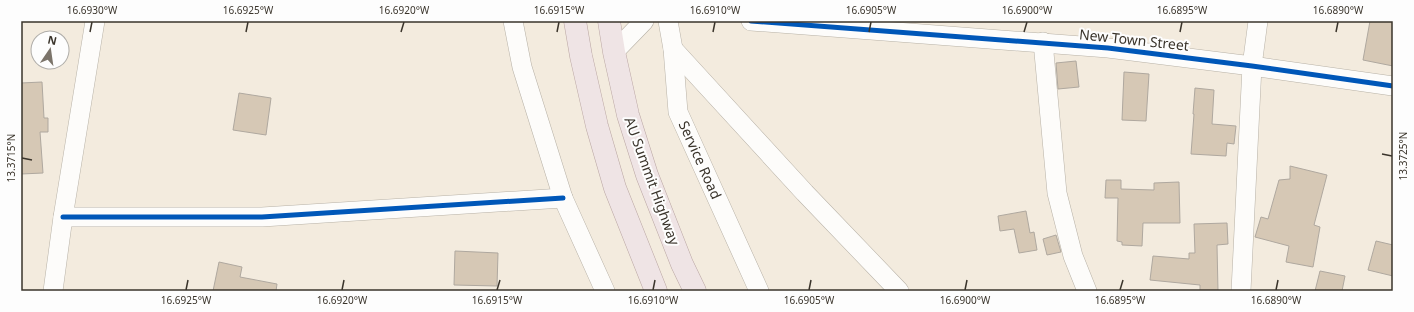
<svg xmlns="http://www.w3.org/2000/svg" width="1414" height="312" font-family="'Noto Sans',sans-serif">
<rect width="100%" height="100%" fill="#f3ebde"/>
<!-- building -->
<g fill="#d6c8b5" stroke="#afa89f">
<polygon points="1370,21 1393,21 1393,66 1363,60"/>
<polygon points="1076,61 1079,87 1058,89 1056,63"/>
<polygon points="1124,72 1149,74 1146,121 1122,120"/>
<polygon points="42,82 44,118 48,118 48,132 40,132 43,173 21,174 21,83"/>
<polygon points="1195,88 1214,90 1212,124 1236,126 1234,144 1227,143 1226,156 1191,154 1194,114 1193,114"/>
<polygon points="239,93 271,98 266,135 233,130"/>
<polygon points="1290,166 1327,175 1314,225 1320,227 1313,267 1286,262 1289,246 1255,237 1261,217 1268,219 1279,180 1290,179"/>
<polygon points="1106,180 1121,180 1121,189 1154,190 1154,183 1179,182 1180,223 1143,223 1142,246 1122,245 1122,242 1117,241 1118,198 1105,198"/>
<polygon points="1026,211 1030,233 1034,232 1037,250 1019,253 1014,229 1000,231 998,216"/>
<polygon points="1227,223 1228,244 1217,245 1218,291 1200,291 1200,285 1150,280 1153,256 1189,259 1189,253 1195,253 1194,224"/>
<polygon points="1056,235 1061,252 1047,255 1043,239"/>
<polygon points="1376,241 1393,245 1393,276 1368,270"/>
<polygon points="455,251 498,253 497,286 454,285"/>
<polygon points="219,262 242,267 240,277 277,284 276,291 213,291"/>
<polygon points="1320,271 1345,276 1342,291 1315,291"/>
</g>
<g fill="none" stroke-linecap="round" stroke-linejoin="round">
<!-- street casing -->
<g stroke="#b7b1a6" stroke-width="20">
<g id="street">
<polyline points="513,21 522,67 563,198 605,291"/>
<polyline points="668,21 673,49 678,112 759,291"/>
<polyline points="751,21 1108,48 1252,66 1393,86"/>
<polyline points="1043,42 1057,193 1073,256 1087,291"/>
<polyline points="673,49 805,193 899,291"/>
<polyline points="614,52 644,21"/>
<polyline points="63,217 262,217 563,198"/>
<polyline points="53,291 63,217 95,21"/>
<polyline points="1241,291 1252,66 1258,21"/>
</g>
</g>
<!-- primary casing -->
<g stroke="#baa6a3" stroke-width="23">
<g id="primary">
<polyline points="575,21 581,56 597,126 615,188 656,291"/>
<polyline points="609,21 614,52 628,115 647,175 682,264 695,291"/>
</g>
</g>
<!-- street -->
<use href="#street" stroke="#fdfcfa" stroke-width="19"/>
<!-- primary -->
<use href="#primary" stroke="#efe4e5" stroke-width="22"/>
<!-- cycleway casing -->
<g stroke="#fdfdfd" stroke-width="8">
<g id="cycleway">
<polyline points="751,21 1108,48 1252,66 1393,86"/>
<polyline points="63,217 262,217 563,198"/>
</g>
</g>
<!-- cycleway -->
<use href="#cycleway" stroke="#0057b8" stroke-width="5"/>
</g>
<!-- ticks -->
<path fill="none" stroke="#3a342b" stroke-width="1.5" d="M90,32L92,22M246,32L248,22M401,32L404,22M557,32L559,22M713,32L715,22M869,32L871,22M1024,32L1027,22M1180,32L1182,22M1336,32L1338,22M1382,154L1392,156M22,158L32,160M186,290L188,280M342,290L344,280M497,290L500,280M653,290L655,280M809,290L811,280M965,290L967,280M1120,290L1123,280M1276,290L1278,280"/>
<g text-anchor="middle" stroke-width="4" stroke-linejoin="round" paint-order="stroke">
<!-- street labels -->
<g font-size="14" fill="#3a342b" stroke="#fdfdfd">
<text transform="translate(1134 40) rotate(6)" y="5">New Town Street</text>
<text transform="translate(700 160) rotate(66)" y="5">Service Road</text>
<text transform="translate(652 181) rotate(70)" y="5">AU Summit Highway</text>
</g>
</g>
<!-- border -->
<rect width="1414" height="312" fill="none" stroke="#fdfdfd" stroke-width="44"/>
<!-- north arrow -->
<g transform="translate(50 50) rotate(13)"><circle r="19" fill="#fdfdfd" stroke="#afada9"/>
<path d="M0-3L7 15L0 10L-7 15Z" fill="#7b746a"/>
<text y="-6" font-size="11" font-weight="bold" text-anchor="middle" fill="#3a342b">N</text>
</g>
<rect x="22" y="22" width="1370" height="268" fill="none" stroke="#3a342b" stroke-width="1.5"/>
<g font-size="10" text-anchor="middle" fill="#3a342b">
<text x="92" y="14">16.6930°W</text>
<text x="248" y="14">16.6925°W</text>
<text x="404" y="14">16.6920°W</text>
<text x="559" y="14">16.6915°W</text>
<text x="715" y="14">16.6910°W</text>
<text x="871" y="14">16.6905°W</text>
<text x="1027" y="14">16.6900°W</text>
<text x="1182" y="14">16.6895°W</text>
<text x="1338" y="14">16.6890°W</text>
<text transform="translate(1403 156) rotate(-90)" y="4">13.3725°N</text>
<text transform="translate(11 158) rotate(-90)" y="4">13.3715°N</text>
<text x="186" y="304">16.6925°W</text>
<text x="342" y="304">16.6920°W</text>
<text x="497" y="304">16.6915°W</text>
<text x="653" y="304">16.6910°W</text>
<text x="809" y="304">16.6905°W</text>
<text x="965" y="304">16.6900°W</text>
<text x="1120" y="304">16.6895°W</text>
<text x="1276" y="304">16.6890°W</text>
</g>
</svg>
